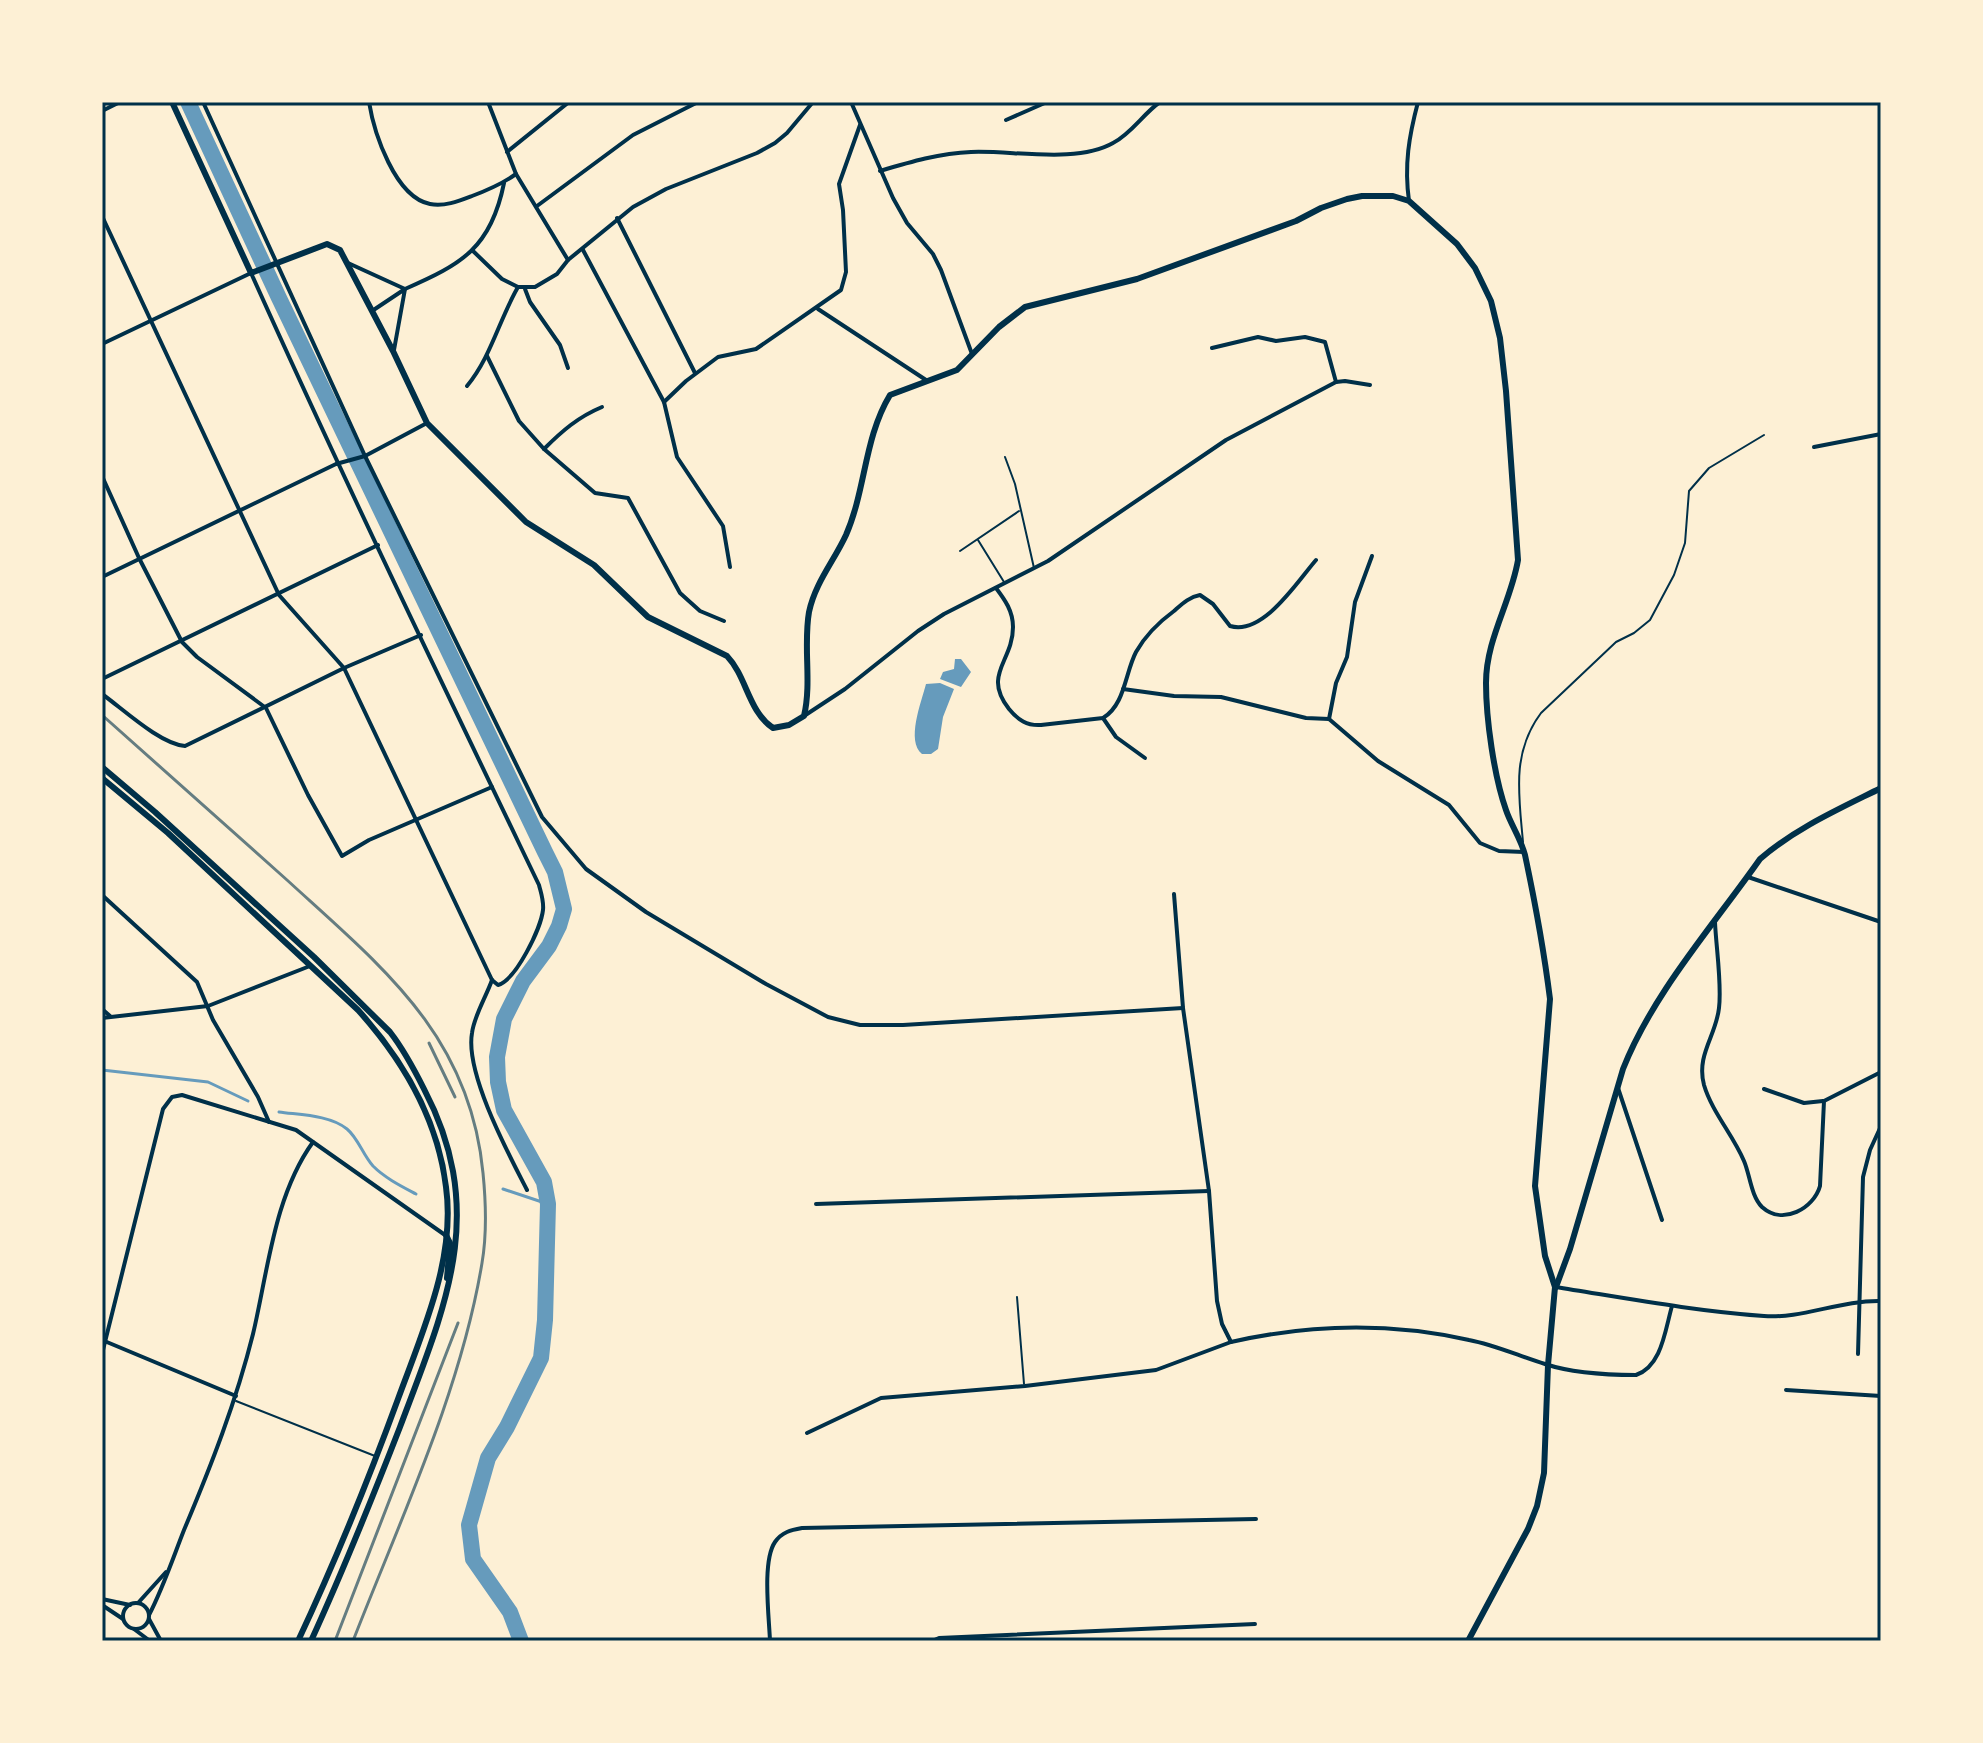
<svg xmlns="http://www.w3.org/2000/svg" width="1983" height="1743" font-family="'Source Sans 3',sans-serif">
<rect width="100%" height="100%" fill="#fdf0d5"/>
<!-- water -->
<g fill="#669bbc">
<polygon points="955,659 961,659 971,672 961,687 940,679 943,672 954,669"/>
<path d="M940,683L954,689L943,717L938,749L931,754H922C906,741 921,703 926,684Z"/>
</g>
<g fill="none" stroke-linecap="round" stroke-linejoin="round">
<!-- stream -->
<g stroke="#669bbc" stroke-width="3">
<polyline points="102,1070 208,1082 248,1101"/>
<path d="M279,1112C300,1115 330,1115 347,1129C358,1138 363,1155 373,1166C385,1178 401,1186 416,1194"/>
<polyline points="503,1189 548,1204"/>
</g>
<!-- river -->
<polyline stroke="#669bbc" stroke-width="16" points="188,102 279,298 545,852 555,872 564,909 559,926 549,946 523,981 504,1019 497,1057 498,1082 504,1110 544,1182 548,1204 545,1320 541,1358 507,1427 488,1458 469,1525 473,1559 510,1612 521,1641"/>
<!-- service -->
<g stroke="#003049" stroke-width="2">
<polyline points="1005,457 1015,484 1034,568"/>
<polyline points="978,540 1004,582"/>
<polyline points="960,551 1019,511"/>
<path d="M1523,842C1519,796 1511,753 1541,713L1616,642L1634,633L1650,620L1674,575L1685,543L1689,491L1709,468L1764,435"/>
<polyline points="1017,1297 1024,1384"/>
<polyline points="236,1401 375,1456"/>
</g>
<!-- minor -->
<g stroke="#003049" stroke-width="4">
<polyline points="203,102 365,456 542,817 586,869 646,912 766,984 828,1017 860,1025 903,1025 1183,1008"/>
<path d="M369,102C374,133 395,197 430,204C444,207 459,201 472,196C488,190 502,184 516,174"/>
<polyline points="488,102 516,174 568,260"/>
<polyline points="851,102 893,198 907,223 933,254 941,270 972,354"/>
<polyline points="102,111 120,102"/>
<polyline points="1006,120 1047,102"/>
<polyline points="507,152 569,102"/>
<path d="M880,171C910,162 940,153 971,152C1012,150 1076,164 1113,143C1131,134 1143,114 1160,102"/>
<path d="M1409,201C1404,165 1409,136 1418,102"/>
<polyline points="537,206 633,135 698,102"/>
<polyline points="102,216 279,595 344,668 492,980"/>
<polyline points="617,218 695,373"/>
<polyline points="583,250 664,402 677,457 723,526 730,567"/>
<polyline points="473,251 502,279 518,287 535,287 557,274 568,260 633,207 666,189 757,153 775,143 787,133 813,102"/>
<path d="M348,263L405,289C462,264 491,248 504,183"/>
<polyline points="525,289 530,302 560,345 568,368"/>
<polyline points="818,309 926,380"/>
<polyline points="372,311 405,289 394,350"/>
<path d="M102,344L251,273C343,478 441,681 539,885C541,893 544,901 543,910C541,928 516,980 498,985L492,980"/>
<polyline points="1212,348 1258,337 1276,341 1305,337 1325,342 1336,382"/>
<polyline points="487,356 519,421 544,449 595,493 628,498 680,593 700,611 724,621"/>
<path d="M467,386C491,357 499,320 518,287"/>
<polyline points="664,402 686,381 718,357 756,349 841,290 846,272 843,210 839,184 860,125"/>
<polyline points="1814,447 1881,434"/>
<path d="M544,449C562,431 578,417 602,407"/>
<polyline points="102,476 139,558 182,642 197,657 266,708 308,795 342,856 369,840 492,787"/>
<polyline points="102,577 336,464 365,456 427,423"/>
<path d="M996,588C1005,600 1013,611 1013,627C1013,662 982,674 1009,709C1018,720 1027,726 1041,725L1103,718C1125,705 1125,673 1136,652C1145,636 1159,622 1174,611C1182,604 1189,597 1200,595L1213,604L1230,626C1263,636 1297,582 1316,560"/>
<polyline points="102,679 378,545"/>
<polyline points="1123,689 1174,696 1221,697 1306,718 1329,719"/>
<path d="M102,694C123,709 160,744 185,746L344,668L421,635"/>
<polyline points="804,716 845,689 918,631 944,614 1048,561 1226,440 1336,382 1345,381 1370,385"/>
<polyline points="1103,718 1116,737 1145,758"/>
<polyline points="1329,719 1378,761 1449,805 1480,843 1499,851 1524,852"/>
<polyline points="1329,719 1336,683 1347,657 1355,602 1372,556"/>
<polyline points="1748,877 1881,922"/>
<path d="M1174,894L1183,1008L1209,1191L1217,1301L1222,1324L1231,1342C1310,1324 1389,1322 1469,1340C1495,1345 1519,1356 1545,1364C1572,1373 1607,1375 1636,1375C1662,1366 1665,1330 1672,1306"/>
<polyline points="102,895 197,982 213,1020 258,1097 269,1122"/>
<path d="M1715,922C1716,947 1722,984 1719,1008C1716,1036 1696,1055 1704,1085C1712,1112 1733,1135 1744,1161C1750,1175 1751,1196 1762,1207C1783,1226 1814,1208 1820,1186L1824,1101L1881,1072"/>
<path d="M492,980C486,997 474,1016 472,1033C465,1073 508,1153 527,1190"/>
<polyline points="102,1009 110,1016"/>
<polyline points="102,1018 208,1006 310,966"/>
<polyline points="1618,1088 1662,1220"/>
<polyline points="1764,1089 1804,1103 1823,1101"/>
<polyline points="816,1204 1209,1191"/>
<path d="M1555,1287C1625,1298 1694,1311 1764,1316C1801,1319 1841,1300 1881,1301"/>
<polyline points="102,1340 236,1396"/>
<polyline points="102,1354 163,1109 172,1097 182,1095 296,1130 445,1235"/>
<polyline points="1858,1354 1863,1177 1870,1150 1881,1126"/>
<polyline points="1786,1390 1881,1396"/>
<polyline points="807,1433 881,1398 1025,1386 1156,1370 1231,1342"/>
<polyline points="102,1599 130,1605"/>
<polyline points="138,1603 166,1572"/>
<circle cx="136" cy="1616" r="13"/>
<polyline points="102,1605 123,1619"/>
<path d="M149,1615C163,1588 173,1558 184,1530C211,1466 236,1402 253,1334C268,1271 274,1196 313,1142"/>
<polyline points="149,1619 161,1641"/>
<polyline points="134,1629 150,1641"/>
<path d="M770,1641C769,1616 762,1561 775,1542C782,1532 791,1530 802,1528L1256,1519"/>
<polyline points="932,1641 939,1638 1255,1624"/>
</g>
<!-- secondary -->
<g stroke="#003049" stroke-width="6">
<path d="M172,102L251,273L327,244L340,250L393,351L427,423L526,522L594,565L648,617L727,656C747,677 748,711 773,728L789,725L804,716C812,682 803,646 809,612C815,583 834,561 846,535C866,489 864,438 890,395L957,370L999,327L1025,307L1137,279L1296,221L1321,208L1347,199L1362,196H1393L1409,201L1457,244L1475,268L1491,301L1500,338L1506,391L1518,560C1511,602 1486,639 1486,683C1486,719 1494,776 1506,810C1511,825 1521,839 1525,855C1535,902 1544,951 1550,999L1535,1186L1545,1256L1555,1287L1548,1365L1544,1473L1537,1506L1528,1529L1468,1641"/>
<path d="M1556,1287L1570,1249L1623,1069C1653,993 1713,926 1760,859C1796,828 1839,809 1881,788"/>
</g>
<!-- primary -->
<g stroke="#003049" stroke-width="6">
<path d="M102,767L155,812L314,957L390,1032C404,1050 414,1069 424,1089C489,1213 445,1307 400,1427C372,1499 343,1571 311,1641"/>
<path d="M102,778L168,833L358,1010C403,1060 438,1120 446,1187C456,1259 422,1333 398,1399C368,1481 335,1562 298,1641"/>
<polyline points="446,1235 450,1243 447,1278"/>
</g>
<!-- rail -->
<g stroke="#657d81" stroke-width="3">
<path d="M102,715C164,770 226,825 287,880C382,967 470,1035 483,1173C486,1203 487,1234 482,1263C461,1391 400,1520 353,1641"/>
<polyline points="429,1043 455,1097"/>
<polyline points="335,1641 458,1323"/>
</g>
</g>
<!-- border -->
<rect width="1983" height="1743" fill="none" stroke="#fdf0d5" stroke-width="208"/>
<rect x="104" y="104" width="1775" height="1535" fill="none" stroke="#003049" stroke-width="3"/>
</svg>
